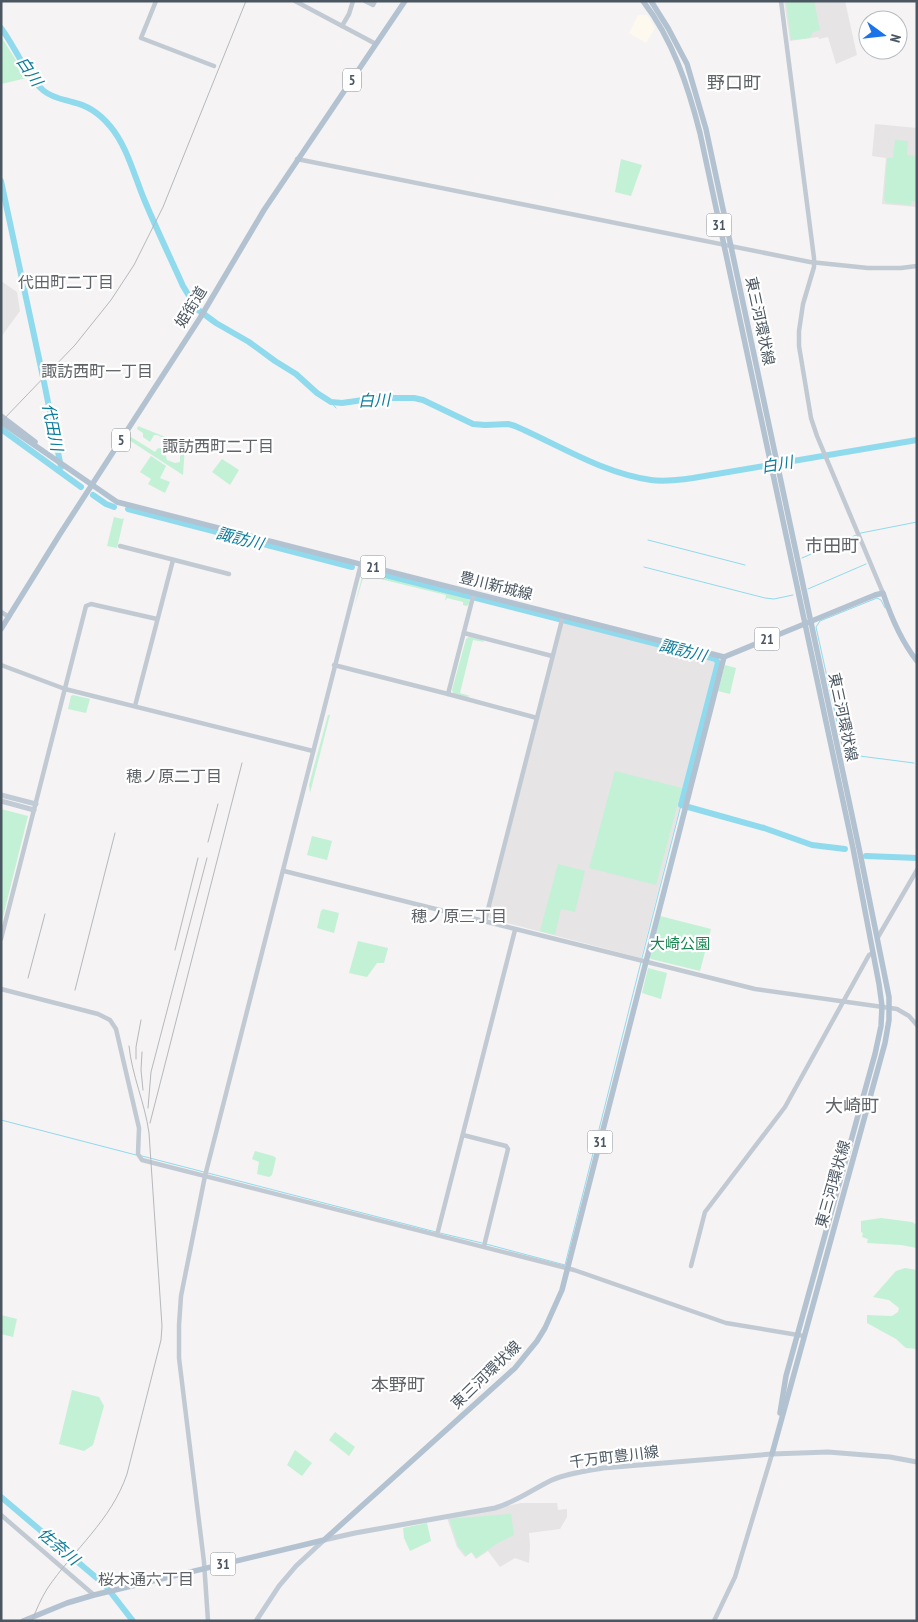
<svg xmlns="http://www.w3.org/2000/svg" width="918" height="1622" font-family="'PT Sans Narrow','Noto Sans JP',sans-serif">
<rect width="100%" height="100%" fill="#f5f3f3"/>
<!-- commercial -->
<polygon fill="#fdf9ef" points="638,15 647,15 655,28 646,43 629,33"/>
<!-- education -->
<g fill="#e6e4e5">
<polygon points="784,1 845,1 857,55 836,64 828,37 819,39 818,37 790,41"/>
<polygon points="875,124 917,128 917,207 882,204 886,158 872,156"/>
<polygon points="1,281 17,292 20,311 1,337"/>
<polygon points="563,622 716,660 717,663 641,958 488,918"/>
<polygon points="521,1503 557,1503 558,1510 567,1509 567,1517 560,1529 529,1533 530,1546 529,1563 515,1558 500,1567 488,1551 476,1559 471,1552 465,1557 457,1547 447,1518"/>
</g>
<!-- green -->
<g fill="#c3f1d5">
<polygon points="786,1 814,1 820,30 813,32 810,38 791,40"/>
<polygon points="1,38 2,38 27,78 1,84"/>
<polygon points="895,140 908,141 907,155 917,156 917,202 912,201 911,205 887,203 884,200 887,158 893,158"/>
<polygon points="621,159 642,165 631,196 615,192"/>
<polygon points="138,426 185,445 183,475 129,440 131,437 155,452 158,448 164,449 167,460 175,463 180,462 180,454 172,449 171,441 157,435 154,435 150,442 143,437 143,433 137,429"/>
<polygon points="151,456 166,466 160,478 170,482 165,493 148,484 151,479 140,472"/>
<polygon points="222,459 239,470 230,485 212,472"/>
<polygon points="114,517 122,519 124,518 117,548 107,546"/>
<polygon points="366,571 467,596 470,602 467,606 463,605 463,602 447,598 445,601 446,595 364,575 354,608 363,573"/>
<polygon points="470,636 482,639 484,642 473,640 460,693 470,696 467,697 454,694 452,690 466,639"/>
<polygon points="725,665 736,668 730,694 718,691"/>
<polygon points="73,695 90,699 86,713 68,709 71,696"/>
<polygon points="328,715 330,715 310,793 309,785"/>
<polygon points="615,771 682,788 656,885 589,868"/>
<polygon points="1,809 28,816 1,925"/>
<polygon points="312,836 332,841 327,860 307,855"/>
<polygon points="558,864 585,871 575,912 561,909 555,935 540,931"/>
<polygon points="323,909 339,913 334,933 317,928 321,911"/>
<polygon points="660,916 711,929 700,971 651,959 649,957"/>
<polygon points="358,941 388,948 384,963 377,963 367,977 349,973"/>
<polygon points="648,968 667,973 661,999 642,993"/>
<polygon points="255,1151 273,1156 276,1158 272,1175 269,1177 257,1174 259,1162 252,1159"/>
<polygon points="881,1218 912,1222 917,1225 917,1248 901,1245 867,1243 868,1239 862,1237 863,1233 861,1232 861,1221"/>
<polygon points="905,1268 917,1270 917,1349 906,1348 896,1339 867,1323 867,1315 892,1316 898,1312 899,1308 889,1300 873,1297 896,1271"/>
<polygon points="1,1315 17,1319 13,1337 1,1334"/>
<polygon points="72,1390 99,1397 104,1406 93,1445 84,1451 59,1444"/>
<polygon points="335,1432 355,1447 349,1456 329,1440"/>
<polygon points="295,1450 312,1463 302,1476 287,1465"/>
<polygon points="511,1514 514,1535 498,1543 476,1558 472,1552 466,1556 458,1546 449,1519"/>
<polygon points="427,1523 431,1541 410,1551 404,1538 403,1528"/>
</g>
<g fill="none" stroke-linecap="round" stroke-linejoin="round">
<!-- stream -->
<g stroke="#90daee" stroke-width="1">
<polyline points="331,402 336,408"/>
<polyline points="648,540 745,565"/>
<polyline points="802,558 861,533 917,522"/>
<polyline points="644,567 765,598 774,599 793,595"/>
<polyline points="808,589 866,564"/>
<polyline points="885,608 881,600 877,598 820,621 816,627 844,754 914,763"/>
<polyline points="642,958 681,805"/>
<polyline points="1,1120 136,1155"/>
<polyline points="142,1156 204,1172"/>
<polyline points="208,1173 436,1232"/>
<polyline points="440,1233 482,1243"/>
<polyline points="486,1244 565,1265 641,962"/>
</g>
<!-- river -->
<g stroke="#90daee" stroke-width="6">
<path d="M1,28C16,48 26,76 44,91C53,98 62,99 72,102C87,105 100,114 110,126C127,146 134,175 144,199C156,228 170,257 183,286L197,309L216,323L249,342L275,361L296,374L317,393L331,402L342,403L377,398H414L423,400L473,424L485,425L508,424L515,426C559,445 602,473 651,480C665,482 679,480 693,478L917,440"/>
<polyline points="1,181 43,377"/>
<polyline points="44,382 61,467"/>
<polyline points="1,429 81,487"/>
<polyline points="93,495 106,504 114,507"/>
<polyline points="128,509 352,567"/>
<polyline points="366,570 716,659 718,663 681,805 764,828 812,845 845,849"/>
<polyline points="866,856 917,858"/>
<polyline points="1,1497 105,1585 133,1621"/>
</g>
<!-- tertiary -->
<g stroke="#c1cad2" stroke-width="4.5">
<polyline points="156,1 141,38 214,66"/>
<polyline points="295,1 376,44"/>
<polyline points="365,1 373,5 375,1"/>
<polyline points="781,1 814,258 814,267 803,304 799,331 799,346 811,418 817,436 883,593"/>
<polyline points="342,26 349,14 353,1"/>
<polyline points="297,159 810,262 868,268 901,268 917,266"/>
<polyline points="120,546 229,574"/>
<polyline points="1,612 9,617"/>
<polyline points="464,633 552,656"/>
<polyline points="1,665 65,689 313,751"/>
<polyline points="334,665 448,694 474,593"/>
<polyline points="448,694 537,718"/>
<polyline points="135,706 173,560"/>
<polyline points="284,871 755,989 897,1009 909,1016 917,1025"/>
<polyline points="485,921 563,616"/>
<polyline points="878,937 917,870"/>
<polyline points="1,939 86,606 91,604 157,619"/>
<polyline points="1,989 98,1014 110,1020 116,1029 139,1128 138,1154 142,1160 574,1270 726,1323 804,1336"/>
<polyline points="463,1135 506,1146 508,1149 484,1246"/>
<polyline points="437,1235 515,930"/>
<polyline points="691,1266 705,1212 785,1107 869,955 873,953"/>
<polyline points="1,1515 94,1595"/>
<polyline points="208,1621 204,1562 179,1358 179,1325 181,1296 205,1176 361,564"/>
<polyline points="714,1621 735,1577 772,1454"/>
</g>
<!-- secondary -->
<g stroke="#c1cbd6" stroke-width="5">
<polyline points="1,795 36,804"/>
<polyline points="1,801 34,810"/>
<path d="M256,1621L279,1586L296,1566L324,1540L355,1533L495,1508C516,1502 533,1489 552,1480C568,1473 586,1471 603,1468L772,1454L828,1452L890,1457L917,1462"/>
</g>
<!-- primary -->
<g stroke="#b3c2d1" stroke-width="5.5">
<path d="M643,1C673,40 688,86 700,133L853,848L879,984L882,1006L881,1026L875,1054L786,1376L780,1413"/>
<polyline points="651,1 668,28 687,64 706,129 859,848 889,997 889,1020 885,1043 772,1454"/>
<polyline points="1,416 35,442"/>
<path d="M1,422L117,502L724,657L875,595L883,593C891,617 901,641 917,661"/>
<polyline points="1,629 60,534 200,318 264,210 405,1"/>
<polyline points="23,1621 67,1603 94,1595 324,1540 515,1368 537,1341 545,1328 562,1290 724,657"/>
</g>
<!-- rail -->
<g stroke="#b5b8bd" stroke-width="1">
<polyline points="1,422 75,345 111,300 134,265 163,207 246,1"/>
<polyline points="208,842 218,804"/>
<polyline points="175,950 198,858"/>
<polyline points="28,978 45,914"/>
<polyline points="75,990 115,833"/>
<polyline points="142,1052 141,1070 143,1090"/>
<polyline points="136,1059 136,1047 141,1020"/>
<polyline points="148,1108 151,1072 207,858"/>
<polyline points="150,1123 242,763"/>
<path d="M32,1621C36,1610 41,1599 47,1589C74,1549 111,1521 127,1474L161,1340L162,1326L149,1133C145,1103 132,1076 129,1046"/>
</g>
</g>
<g text-anchor="middle" stroke-width="4.5" stroke-linejoin="round" paint-order="stroke">
<!-- shield labels -->
<g fill="#fff" stroke="#808990" stroke-width="1">
<rect x="343" y="68.5" width="18" height="23" rx="4"/>
<rect x="706.5" y="213.5" width="25" height="23" rx="4"/>
<rect x="112" y="428.5" width="18" height="23" rx="4"/>
<rect x="360.5" y="555.5" width="25" height="23" rx="4"/>
<rect x="754.5" y="627.5" width="25" height="23" rx="4"/>
<rect x="587.5" y="1130.5" width="25" height="23" rx="4"/>
<rect x="210.5" y="1552.5" width="25" height="23" rx="4"/>
</g>
<g font-size="14" font-weight="bold" fill="#4a5661">
<text x="352" y="85">5</text>
<text x="719" y="230">31</text>
<text x="121" y="445">5</text>
<text x="373" y="572">21</text>
<text x="767" y="644">21</text>
<text x="600" y="1147">31</text>
<text x="223" y="1569">31</text>
</g>
<!-- street labels -->
<g font-size="15" fill="#4a5661" stroke="#fff">
<text transform="translate(191 307) rotate(-58)" y="5">姫街道</text>
<text transform="translate(760 321) rotate(78)" y="5">東三河環状線</text>
<text transform="translate(496 586) rotate(14)" y="5">豊川新城線</text>
<text transform="translate(843 717) rotate(78)" y="5">東三河環状線</text>
<text transform="translate(833 1184) rotate(-74)" y="5">東三河環状線</text>
<text transform="translate(486 1375) rotate(-44)" y="5">東三河環状線</text>
<text transform="translate(614 1457) rotate(-7)" y="5">千万町豊川線</text>
</g>
<!-- park labels -->
<g font-size="15" fill="#17864f" stroke="#fff">
<text x="680" y="949">大崎公園</text>
</g>
<!-- water labels -->
<g font-size="16" font-style="italic" fill="#0c7c9b" stroke="#fff">
<text transform="translate(30 71) rotate(56)" y="6">白川</text>
<text transform="translate(374 400) rotate(-2)" y="6">白川</text>
<text transform="translate(53 427) rotate(79)" y="6">代田川</text>
<text transform="translate(777 464) rotate(-10)" y="6">白川</text>
<text transform="translate(240 538) rotate(14)" y="6">諏訪川</text>
<text transform="translate(683 650) rotate(14)" y="6">諏訪川</text>
<text transform="translate(59 1546) rotate(40)" y="6">佐奈川</text>
</g>
<!-- neighbourhood labels -->
<g font-size="16" fill="#5f6368" stroke="#fff">
<text x="66" y="288">代田町二丁目</text>
<text x="97" y="377">諏訪西町一丁目</text>
<text x="218" y="452">諏訪西町二丁目</text>
<text x="174" y="782">穂ノ原二丁目</text>
<text x="459" y="922">穂ノ原三丁目</text>
<text x="146" y="1585">桜木通六丁目</text>
</g>
<!-- quarter labels -->
<g font-size="18" fill="#5f6368" stroke="#fff">
<text x="734" y="89">野口町</text>
<text x="832" y="552">市田町</text>
<text x="852" y="1112">大崎町</text>
<text x="398" y="1391">本野町</text>
</g>
</g>
<!-- border -->
<rect width="918" height="1622" fill="none" stroke="#4a5661" stroke-width="5"/>
<!-- north arrow -->
<g transform="translate(883 35) rotate(105)"><circle r="24" fill="#ffffff" stroke="#b7bbc0"/>
<path d="M0-4L9 19L0 12L-9 19Z" fill="#1a73e8"/>
<text y="-8" font-size="14" font-weight="bold" text-anchor="middle" fill="#4a5661">N</text>
</g>
</svg>
